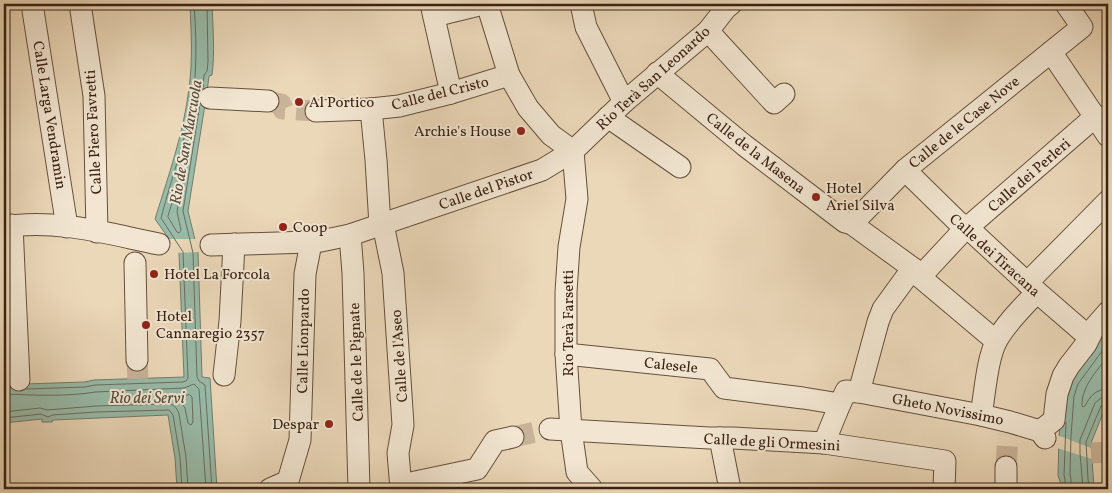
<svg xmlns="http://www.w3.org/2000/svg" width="1112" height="493" font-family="Vollkorn,serif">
<rect width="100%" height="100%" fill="#ebd8b9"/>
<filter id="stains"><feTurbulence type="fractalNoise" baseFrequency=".004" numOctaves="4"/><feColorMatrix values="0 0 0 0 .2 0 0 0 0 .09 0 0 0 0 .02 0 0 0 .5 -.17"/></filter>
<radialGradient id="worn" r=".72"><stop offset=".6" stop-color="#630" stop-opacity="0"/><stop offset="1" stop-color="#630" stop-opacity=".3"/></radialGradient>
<!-- water -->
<g fill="#99bba9" stroke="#737d6d">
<path d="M190,4H212C213,28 215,52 212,75L209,76L207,92L188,211L198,252L202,377L210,378L217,489H177L175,458L168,415L53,420L52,422H42V419L4,423V382L24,384L84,382L94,380L184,377L179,253L155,219C168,177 184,132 189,88C193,60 191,32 190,4Z"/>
<polygon points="1108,323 1108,404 1107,408 1105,408 1091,443 1094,489 1060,489 1060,481 1058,476 1059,436 1063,394"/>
</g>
<!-- pier -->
<g fill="#ebd8b9">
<polygon points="165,239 198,239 201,252 175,253"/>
<polygon points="1057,435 1091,448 1092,459 1057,448"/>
</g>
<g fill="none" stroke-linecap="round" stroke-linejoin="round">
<!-- shore -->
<g stroke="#6a6e5e" stroke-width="1">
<polyline points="203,89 204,75 207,71 208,62 207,4"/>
<polyline points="200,104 183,211 193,253 197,377 199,381 205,385 212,489"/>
<polygon points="176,191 178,191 180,193 177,212 181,230 179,233 177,232 168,217"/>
<path d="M1108,356C1097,371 1081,387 1082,406L1083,407L1085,406C1090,396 1096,389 1108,389"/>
<path d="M27,389L85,387L95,385L183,382L186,381L188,378L183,252L161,218C172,175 189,132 194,88C197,60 196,32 194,4"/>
<path d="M4,394C33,395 67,397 95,392L184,388L194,384L199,389L206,489"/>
<polygon points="190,395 192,397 193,422 191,425 188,423 185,408 178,398 180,396"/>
<path d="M4,412L40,408L47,410L96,406L167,404C173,404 177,407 179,414L186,457L188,489"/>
<polyline points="4,418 41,414 48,417 53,415 96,412 169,410 173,415 180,457 182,489"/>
<polyline points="1065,489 1065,480 1064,475 1066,422"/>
<polyline points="1071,489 1071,479 1070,474 1071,436 1074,396 1078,384 1105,347 1108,341"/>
<polyline points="1083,489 1080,453 1080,440 1095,403 1101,398 1108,396"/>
<polyline points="1089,489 1088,479 1086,442 1101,406 1104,403 1108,403"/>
</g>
<!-- street-tunnel -->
<g stroke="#c8b398" stroke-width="21" stroke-dasharray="21 11" stroke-linecap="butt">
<polyline points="268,101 281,104 283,109 316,111"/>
<polyline points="137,360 138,379"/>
<polyline points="513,437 550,429"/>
<polyline points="1091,453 1108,452"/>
<polyline points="1006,467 1008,435"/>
</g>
<!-- street casing -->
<g stroke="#664f3c" stroke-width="23">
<g id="street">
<polyline points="32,4 67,227"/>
<polyline points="80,4 94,96 97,232"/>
<polyline points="431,4 451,93"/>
<polyline points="487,4 509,75 528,108 551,135 573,151"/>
<polyline points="581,4 586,27 624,102"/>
<polyline points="434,16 483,4"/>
<polyline points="708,31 774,103 784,94"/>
<polyline points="1051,52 1108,136"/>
<polyline points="657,73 744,145 845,222 852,224 914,269 920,277 996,341"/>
<polyline points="210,98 268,101"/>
<polyline points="371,109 399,106 451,93 509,75"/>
<polyline points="316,111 371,109 376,160 380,225"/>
<polyline points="608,117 680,167"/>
<polyline points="573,151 577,199 569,247 566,292 566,354 571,430 577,472 592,489"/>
<polyline points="905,170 958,222 968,228 1037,292 1089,337"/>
<polyline points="383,224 393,273 403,425 398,453 401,489"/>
<polyline points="852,224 905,170 1082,27 1066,4"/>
<polyline points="12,225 19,380"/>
<path d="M4,227C55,218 109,234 159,244"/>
<polyline points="350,235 353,273 359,489"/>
<polyline points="211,245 309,242 311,243 350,235 542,170 573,151 624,102 708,31 726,8 731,4"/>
<polyline points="135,263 137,360"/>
<polyline points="920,277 960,234 1096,116"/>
<polyline points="1027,283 1108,201"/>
<polyline points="566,354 710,369 724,388 803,398 840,404 846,391 859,392 981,415 1010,422 1040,431 1045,438"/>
<polyline points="224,375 230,321 234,244"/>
<polyline points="859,392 878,322 883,309 907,276 914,269"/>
<path d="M981,415C985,393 987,358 997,340C1007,322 1023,307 1037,292"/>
<polyline points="550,429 709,438 733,438 824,443 945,461 944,489"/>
<polyline points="1040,431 1054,420 1057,394 1063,376 1069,366 1086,344 1094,328 1108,312"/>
<polyline points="720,438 730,489"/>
<polyline points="824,443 840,404"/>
<polyline points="401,485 477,469 495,441 513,437"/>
<polyline points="270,489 288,481 300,440 305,274 311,243"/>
<polyline points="1006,489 1006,467"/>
</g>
</g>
<!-- street -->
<use href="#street" stroke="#f2e6d2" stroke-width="21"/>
</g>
<!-- markers -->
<g fill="#8f2418" stroke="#f2e6d2" stroke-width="2">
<circle cx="299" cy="102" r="5"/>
<circle cx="521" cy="131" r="5"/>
<circle cx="816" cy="197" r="5"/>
<circle cx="283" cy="227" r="5"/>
<circle cx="154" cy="274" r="5"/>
<circle cx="146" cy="325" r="5"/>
<circle cx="329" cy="424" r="5"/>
</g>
<g text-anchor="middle" stroke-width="4" stroke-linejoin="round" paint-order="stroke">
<!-- street labels -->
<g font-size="15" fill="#3a2113" stroke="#f2e6d2">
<text transform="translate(653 78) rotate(-42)" y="5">Rio Terà San Leonardo</text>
<text transform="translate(440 93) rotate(-14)" y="5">Calle del Cristo</text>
<text transform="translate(50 115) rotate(81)" y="5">Calle Larga Vendramin</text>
<text transform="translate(964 122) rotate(-39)" y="5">Calle de le Case Nove</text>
<text transform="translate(93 132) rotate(-93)" y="5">Calle Piero Favretti</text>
<text transform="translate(756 153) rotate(38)" y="5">Calle de la Masena</text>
<text transform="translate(1029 175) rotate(-41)" y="5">Calle dei Perleri</text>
<text transform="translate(486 189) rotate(-19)" y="5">Calle del Pistor</text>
<text transform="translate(995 255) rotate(42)" y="5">Calle dei Tiracana</text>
<text transform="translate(568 323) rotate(-90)" y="5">Rio Terà Farsetti</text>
<text transform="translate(303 341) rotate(-89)" y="5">Calle Lionpardo</text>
<text transform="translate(399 356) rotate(-94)" y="5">Calle de l'Aseo</text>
<text transform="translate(356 362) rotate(-92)" y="5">Calle de le Pignate</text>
<text transform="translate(671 365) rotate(6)" y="5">Calesele</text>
<text transform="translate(948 409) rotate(11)" y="5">Gheto Novissimo</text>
<text transform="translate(772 442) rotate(3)" y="5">Calle de gli Ormesini</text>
</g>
<!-- poi labels -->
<g font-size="15" fill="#3a2113" stroke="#f2e6d2" text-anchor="start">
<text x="309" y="107">Al Portico</text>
<text x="511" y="136" text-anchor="end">Archie's House</text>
<text x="826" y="193">Hotel<tspan x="826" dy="17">Ariel Silva</tspan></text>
<text x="293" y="232">Coop</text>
<text x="164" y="279">Hotel La Forcola</text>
<text x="156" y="321">Hotel<tspan x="156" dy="17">Cannaregio 2357</tspan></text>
<text x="319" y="429" text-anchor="end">Despar</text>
</g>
<!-- water labels -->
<g font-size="16" font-style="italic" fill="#564f40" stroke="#f2e6d2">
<text transform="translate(185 142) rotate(-80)" y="6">Rio de San Marcuola</text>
<text x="147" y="403">Rio dei Servi</text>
</g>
</g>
<!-- margin -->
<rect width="1112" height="493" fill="none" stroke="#ebd8b9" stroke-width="20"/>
<rect x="5" y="5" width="1102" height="483" fill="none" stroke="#3a2113" stroke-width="2.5"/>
<rect x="10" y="10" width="1092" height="473" fill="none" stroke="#3a2113"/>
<rect width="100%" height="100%" filter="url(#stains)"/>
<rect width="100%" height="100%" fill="url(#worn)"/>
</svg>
